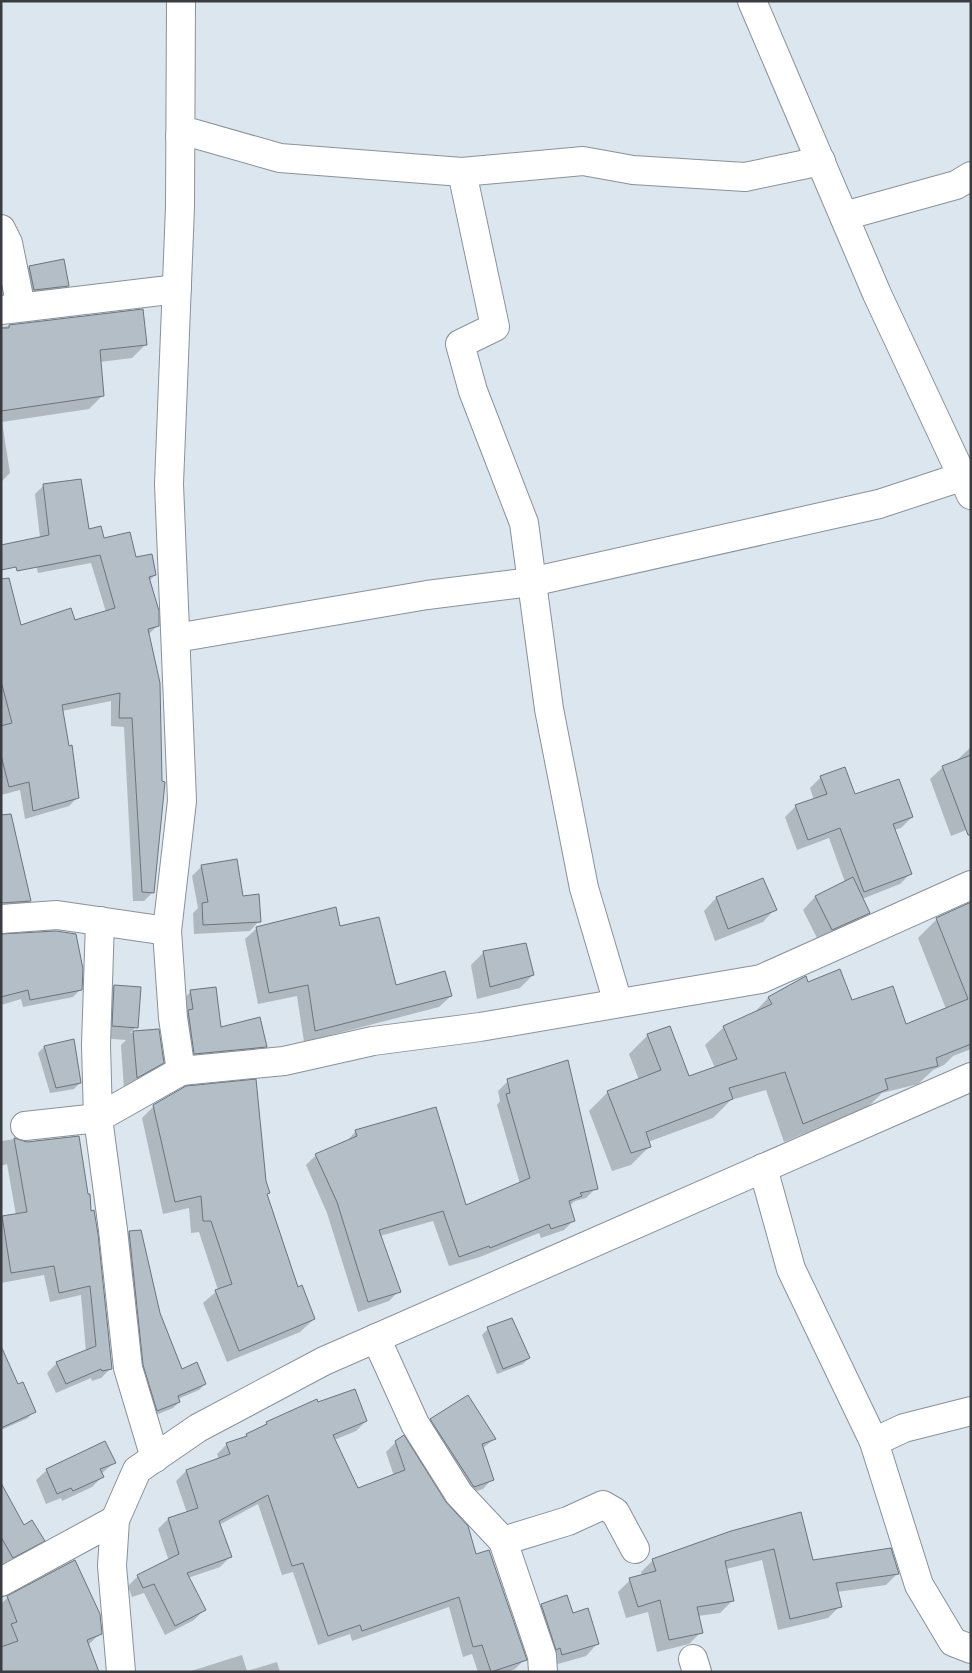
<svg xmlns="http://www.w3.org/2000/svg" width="972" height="1673" font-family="Merriweather,serif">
<rect width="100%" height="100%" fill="#dce6ef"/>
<!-- shadow -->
<g fill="#0003">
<polygon points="63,260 68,286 55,298 21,303 16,280 29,267"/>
<polygon points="142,310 146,344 132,358 100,362 103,395 89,409 2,422 10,473 1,482 1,327"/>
<polygon points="44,485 88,530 135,558 155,575 149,581 158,625 148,635 153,892 144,901 133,901 124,727 111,726 111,701 62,711 78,797 69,806 25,819 20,790 1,795 1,624 20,626 74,622 106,612 91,563 38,573 32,547 40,538 35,494"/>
<polygon points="971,747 971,828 951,836 930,779 943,767 956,761"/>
<polygon points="821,777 854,796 912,817 901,828 894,830 911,873 900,884 862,899 869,913 856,925 819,942 803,910 815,897 845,882 829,838 797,850 785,817 796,806 814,800 810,788"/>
<polygon points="1,850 29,901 22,908 1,911"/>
<polygon points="202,866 242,897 259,921 250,931 194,934 193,913 198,908 192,876"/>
<polygon points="716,898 775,909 763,922 715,941 704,911"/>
<polygon points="971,902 971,1049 953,1056 944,1065 933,1070 918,1084 882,1093 868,1107 784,1142 766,1090 731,1100 713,1118 648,1142 650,1146 631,1165 612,1171 589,1111 608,1092 639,1080 629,1054 648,1035 688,1078 715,1068 705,1045 724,1027 752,1015 768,998 805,978 808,983 905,1026 946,1009 918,938 937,919"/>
<polygon points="257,928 340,928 395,986 451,996 439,1007 304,1042 297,996 258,1004 245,939"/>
<polygon points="1,936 81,989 73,997 23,1007 21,999 1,1005"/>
<polygon points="484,952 533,975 520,988 477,999 471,965"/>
<polygon points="114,986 136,1027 130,1033 158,1030 163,1062 150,1075 124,1090 121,1045 126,1040 100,1038 101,999"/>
<polygon points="191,991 220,1028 266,1047 260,1053 188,1060 182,1017 187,1013 185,998"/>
<polygon points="73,1041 80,1083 74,1089 50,1093 38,1053 44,1047"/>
<polygon points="508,1081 596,1188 586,1198 575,1201 569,1206 574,1220 564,1230 541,1238 539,1233 480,1257 449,1266 433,1221 380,1236 399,1291 389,1301 358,1312 327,1213 306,1165 316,1155 346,1142 356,1131 465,1207 520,1184 497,1105 500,1101 498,1091"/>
<polygon points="154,1106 266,1195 297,1289 302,1287 313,1320 300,1332 227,1362 203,1303 218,1290 199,1232 191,1233 189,1208 163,1214 142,1118"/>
<polygon points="78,1137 111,1368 101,1378 92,1381 91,1378 56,1393 47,1373 57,1363 86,1352 81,1295 50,1302 44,1275 1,1283 1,1218 16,1215 7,1164 1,1166 1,1141 15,1139 27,1143"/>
<polygon points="129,1232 181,1370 205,1384 199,1390 178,1399 179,1402 173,1408 151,1417 138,1372 123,1238"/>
<polygon points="488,1329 529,1358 523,1364 497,1374 482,1335"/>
<polygon points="1,1369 18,1386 34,1411 28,1418 1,1430"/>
<polygon points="317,1404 366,1421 356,1431 334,1440 357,1490 394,1476 386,1452 396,1442 475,1556 525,1659 515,1669 508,1672 478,1672 472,1654 463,1657 449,1607 352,1641 350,1634 318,1645 293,1572 282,1575 258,1504 219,1525 230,1557 220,1567 188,1578 204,1610 194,1620 165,1635 144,1593 132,1597 128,1586 138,1576 169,1561 158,1529 168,1519 187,1513 176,1481 186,1471 219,1460 217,1454 227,1444 242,1439 267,1423"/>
<polygon points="431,1420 494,1439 482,1449 492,1479 483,1489 464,1495 421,1429"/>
<polygon points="114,1463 101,1474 102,1477 92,1487 62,1501 61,1498 46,1504 36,1480 47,1470"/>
<polygon points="1,1486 23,1526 43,1540 32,1551 1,1567"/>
<polygon points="732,1533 812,1561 898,1573 886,1585 837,1592 840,1606 828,1618 778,1630 762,1560 726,1569 732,1601 720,1613 698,1616 701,1632 689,1644 657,1652 648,1612 626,1618 618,1592 630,1580 642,1576 641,1572 653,1560"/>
<polygon points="8,1597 101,1633 88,1645 1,1672 1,1604"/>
<polygon points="541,1605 573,1614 597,1644 586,1656 551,1666 530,1616"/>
<polygon points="242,1655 247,1671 277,1662 280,1672 188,1672"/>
</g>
<!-- building -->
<g fill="#b4bec6" stroke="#6b747c">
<polygon points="64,259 69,286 34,290 29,266"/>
<polygon points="143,309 147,345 100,350 104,396 1,411 1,328 9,328 9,325"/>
<polygon points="81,479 89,529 101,526 104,538 130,532 136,557 152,554 156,575 149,577 159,611 159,626 148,629 160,683 162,781 165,782 154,893 142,892 132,718 119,718 120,693 62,705 69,746 72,745 79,798 33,811 29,782 9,787 1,755 1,726 12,723 1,681 1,579 9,578 21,625 71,608 75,620 115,608 100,555 17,571 16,567 1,570 1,545 49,535 43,484"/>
<polygon points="971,755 971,835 968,835 942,766"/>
<polygon points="845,767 855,794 899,779 913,817 893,824 912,874 864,892 840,828 808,840 795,805 827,794 820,776"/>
<polygon points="11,814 31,901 1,903 1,815"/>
<polygon points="237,859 243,896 259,894 261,922 203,925 202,903 208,902 201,865"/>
<polygon points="853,877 870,913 832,930 815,896"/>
<polygon points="763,878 777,910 728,929 716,897"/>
<polygon points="971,902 971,1044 936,1058 938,1066 885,1079 888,1089 803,1124 785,1072 729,1088 733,1099 646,1132 651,1147 631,1153 607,1091 661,1070 647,1034 670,1026 689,1076 737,1059 723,1026 772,1004 768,997 806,976 808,982 840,969 852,1000 893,986 906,1024 968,999 936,918"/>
<polygon points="336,907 340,926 379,917 396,985 445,971 452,996 315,1031 308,985 269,993 256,927"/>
<polygon points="56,931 76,934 83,969 82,990 30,1000 28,990 1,997 1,934"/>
<polygon points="526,943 534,975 490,987 483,951"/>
<polygon points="114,985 141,987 138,1028 112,1026"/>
<polygon points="216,987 221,1027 260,1017 267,1047 194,1054 188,1010 193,1009 190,990"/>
<polygon points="159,1029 164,1063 137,1078 133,1031"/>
<polygon points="74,1039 81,1083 56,1088 44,1046"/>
<polygon points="568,1060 598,1189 580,1193 582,1196 569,1201 575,1221 551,1229 549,1224 490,1248 489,1246 459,1257 443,1211 379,1230 401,1292 368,1302 337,1202 315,1154 357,1136 355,1130 436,1107 466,1205 530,1178 506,1094 510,1093 507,1079"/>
<polygon points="256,1079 266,1181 270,1193 267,1194 298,1287 302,1285 315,1319 239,1351 215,1290 232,1284 211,1221 203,1221 201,1196 175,1202 153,1105 186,1086"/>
<polygon points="79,1136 88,1194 90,1194 91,1211 94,1210 98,1234 112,1369 102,1371 101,1369 66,1384 56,1362 96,1346 90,1286 59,1293 54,1266 11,1273 2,1216 27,1212 14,1138 27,1142"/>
<polygon points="141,1230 160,1313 182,1369 197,1362 206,1384 178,1396 180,1402 157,1411 143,1365 129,1231"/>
<polygon points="512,1318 530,1358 503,1369 487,1327"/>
<polygon points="1,1346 18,1384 23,1382 36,1412 1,1428"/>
<polygon points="355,1389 367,1421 333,1435 358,1488 405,1470 395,1441 404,1435 446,1502 468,1526 476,1554 489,1550 527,1660 491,1672 482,1645 473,1647 459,1597 362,1631 360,1625 328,1636 303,1563 292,1566 268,1495 219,1521 232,1557 187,1573 206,1610 175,1626 154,1584 143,1588 137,1575 179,1554 168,1518 198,1508 186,1470 230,1454 226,1443 247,1436 246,1434 267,1424 266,1422 317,1399 318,1402"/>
<polygon points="468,1395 496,1439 482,1444 494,1480 474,1487 430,1419"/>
<polygon points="105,1441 116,1463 100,1469 104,1477 73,1491 71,1488 57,1494 46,1469"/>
<polygon points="1,1483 24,1525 32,1520 45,1541 13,1558 1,1537"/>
<polygon points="801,1512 813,1560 891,1548 899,1574 836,1583 842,1607 790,1619 774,1549 725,1561 734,1601 697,1607 703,1633 669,1640 660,1600 638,1607 629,1578 656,1571 652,1559 731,1531"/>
<polygon points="75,1560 100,1614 102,1634 87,1640 99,1672 1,1672 1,1647 18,1641 11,1624 17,1622 7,1596"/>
<polygon points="567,1595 573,1613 588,1608 599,1644 562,1655 560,1648 556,1650 541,1604"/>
</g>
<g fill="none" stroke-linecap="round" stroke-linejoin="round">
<!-- minor casing -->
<g stroke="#889299" stroke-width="30">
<g id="minor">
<polyline points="752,1 877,294 971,495"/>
<polyline points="180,136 192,133 280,158 462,172 583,161 633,170 745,177 821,161"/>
<polyline points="462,172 495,327 460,344 473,391 524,523 549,709 584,888 618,1003"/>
<polyline points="844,216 956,185 971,176"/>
<polyline points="1,229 8,243 21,307"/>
<polyline points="1,310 177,289"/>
<polyline points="176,638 427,595 531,582 879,504 961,477"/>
<polyline points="1,919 57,915 167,931 182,801 169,484 180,207 181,1"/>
<polyline points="100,921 96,1045 98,1118 113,1230 128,1368 155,1458"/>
<polyline points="167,931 173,1018 181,1071 284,1061 373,1041 480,1027 761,979 971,885"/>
<polyline points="25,1126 98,1118 181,1071"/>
<polyline points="763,1168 791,1269 874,1442 919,1585 953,1642 971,1649"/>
<polyline points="376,1338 415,1424 459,1494 503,1541 568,1521 603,1505 615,1512 635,1549"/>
<polyline points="874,1442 904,1428 971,1411"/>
<polyline points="503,1541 542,1656 543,1672"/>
<polyline points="1,1582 115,1520"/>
<polyline points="693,1659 697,1672"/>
<polyline points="121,1672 112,1566 115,1520 137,1470 198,1428 324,1361 971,1077"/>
</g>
</g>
<!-- minor -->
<use href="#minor" stroke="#fff" stroke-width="28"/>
</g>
<!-- border -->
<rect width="972" height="1673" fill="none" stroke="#393d41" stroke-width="5"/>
</svg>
